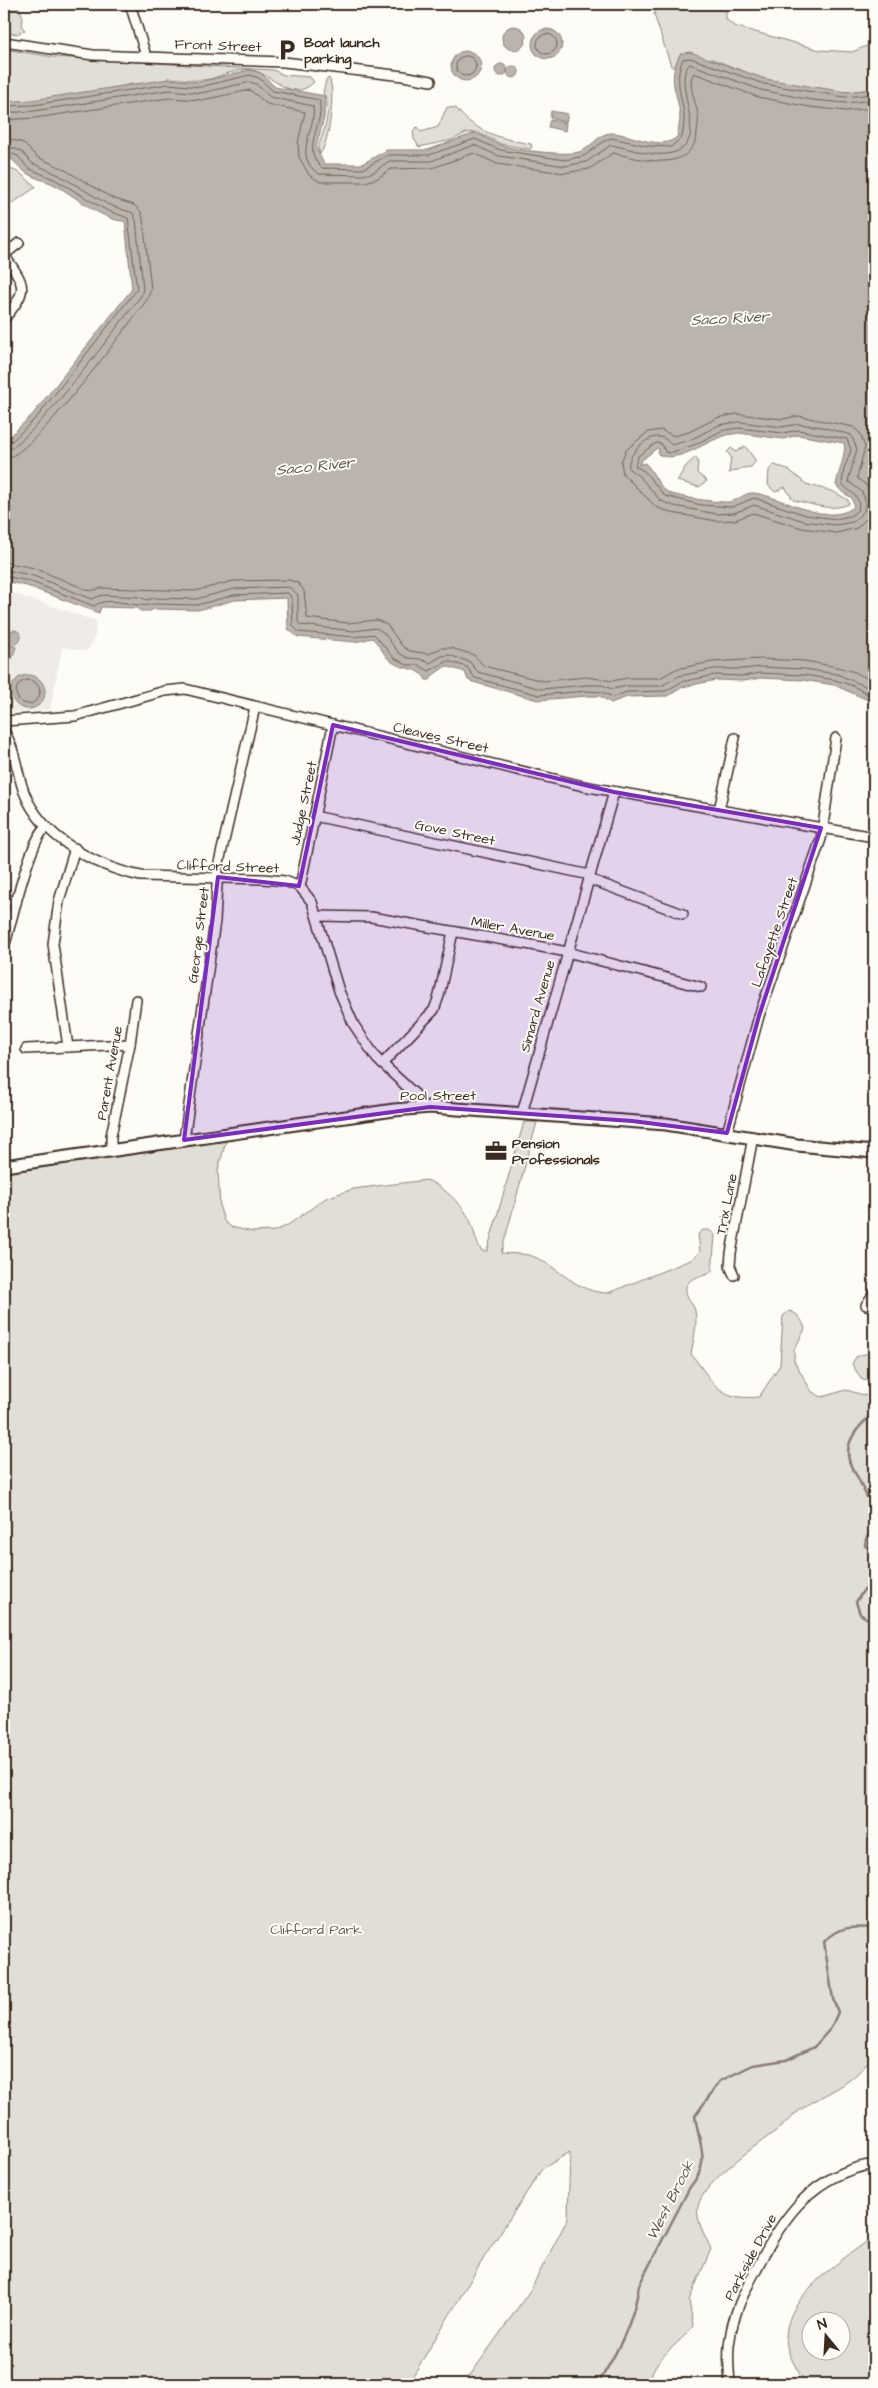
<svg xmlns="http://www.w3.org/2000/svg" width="878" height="2388" font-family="'Architects Daughter',sans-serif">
<rect width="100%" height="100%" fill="#fdfcf7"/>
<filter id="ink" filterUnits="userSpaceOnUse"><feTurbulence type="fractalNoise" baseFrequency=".02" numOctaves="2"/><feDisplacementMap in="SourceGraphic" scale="10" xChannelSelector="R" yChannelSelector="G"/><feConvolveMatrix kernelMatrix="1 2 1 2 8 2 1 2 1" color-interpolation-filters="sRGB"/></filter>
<g filter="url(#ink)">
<!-- built -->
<polygon fill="#efece7" points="4,590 96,621 95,636 87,651 62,647 50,710 13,713 4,705"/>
<!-- green -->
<g fill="#e1ded7" stroke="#8e847a" fill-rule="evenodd">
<polygon points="659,4 709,4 726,11 726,19 734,26 820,50 852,52 874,43 874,89 846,92 814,89 764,79 712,59 680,55 674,68 671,66 654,14"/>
<polygon points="18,6 23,17 22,27 25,30 17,34 4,33 4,8"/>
<path d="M4,49L54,57L273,70L284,75L310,77L314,82C291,105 271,72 251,70C238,68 222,76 210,79C195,82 181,78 167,78V82L132,84L75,97L10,103L4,101Z"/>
<path d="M329,78C336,91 329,144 320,154L318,147C324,132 333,107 323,93L326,80Z"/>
<path d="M447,107L456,108C474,132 502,139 531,144L532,147L530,149L501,144L477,132L466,133L452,140L419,147L414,139L413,131L417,127L421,132L438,127Z"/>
<polygon points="6,167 20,173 36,187 4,209 4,168"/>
<polygon points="745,446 756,461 751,467 743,468 729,473 731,457 727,452 731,448 736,452"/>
<polygon points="696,457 698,461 697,473 707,481 699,487 677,481 686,466"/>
<path d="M774,465L788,469L806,484L834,492L848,500L849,504C829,512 813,504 793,500L785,487L775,492L768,485L769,470Z"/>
<path d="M524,1122H537L501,1253C510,1254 523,1253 532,1256C560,1267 576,1293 608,1293L693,1259L700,1251L698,1234L703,1230H709L715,1235L712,1271C705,1278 694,1275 688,1283C681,1294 693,1301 695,1311C698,1324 693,1341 691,1354C714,1382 717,1401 759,1397L780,1365L783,1316L789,1311C798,1313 802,1320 805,1329L794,1350V1361L812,1392L822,1397L846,1390L874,1398V2053C852,2086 834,2088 803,2108C793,2114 786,2124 777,2130C757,2145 704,2181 698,2206C695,2220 706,2237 711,2249L689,2300L693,2326C678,2346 652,2358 649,2384H464L531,2289L568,2218L570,2152L542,2169L485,2256L408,2384H4V1173L226,1141L218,1170L220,1208L224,1221L231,1227L253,1232L275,1231L288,1225L326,1198L353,1189L427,1180C445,1188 465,1206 472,1225C475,1234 476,1243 482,1251H487Z"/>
<polygon points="874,1351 874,1384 861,1379 852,1364 856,1357"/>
<path d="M874,2236V2384H806C799,2373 790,2359 787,2346C778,2299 843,2260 874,2236ZM810,2320H840V2350H810Z"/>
</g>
<!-- water -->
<g fill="#bbb4ad" stroke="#887d74" fill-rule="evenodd">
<circle cx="514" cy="38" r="12"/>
<circle cx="547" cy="44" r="15"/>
<circle cx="466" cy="66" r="15"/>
<path d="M690,52L765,79L846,92L874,89V709L868,700L834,685L803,680L760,678L744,681L716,680L683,687L668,696L627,697L611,703L600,696H587L538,700L473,682L468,680L465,672L446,666L433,675L430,680H426C419,666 405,671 392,662C383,656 381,645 372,638L355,642L298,637L288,629L287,598L235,600L198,610L154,609L150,611H140L138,608L101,607L99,613L27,586L4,581V442L33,414L132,289L125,221C104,222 73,194 53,184C44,180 33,178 25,172C16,165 15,160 4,155V102L32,100L169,79L199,82L250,70L261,73L275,87L325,96L324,118L316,147L324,164H362L387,150H428L475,133C484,136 491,141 500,145C515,150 564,156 579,152C591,149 598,133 611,133C631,133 660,152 677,137C678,130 680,123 680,117C678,89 666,83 680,54ZM739,433L783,439L798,435L844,443C847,452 838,473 836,485L842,492L852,498L854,507C827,528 781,496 754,493C745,492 738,501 729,502C719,503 678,497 669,493C657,486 654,471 645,463L639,465L642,460L657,448L659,449L658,454C676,465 706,441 724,436C729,434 734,434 739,433Z"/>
<circle cx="501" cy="70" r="6"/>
<circle cx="513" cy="72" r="6"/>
<polygon points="551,111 568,114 566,122 550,118"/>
<polygon points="550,120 566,123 565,131 548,127"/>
<circle cx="14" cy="637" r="7"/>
<polygon points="6,643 16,647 12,659 4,656"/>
<circle cx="28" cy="692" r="17"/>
</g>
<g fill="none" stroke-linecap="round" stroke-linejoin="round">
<!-- shore -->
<g stroke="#6e6157" stroke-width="1">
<circle cx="547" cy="44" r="10"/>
<circle cx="466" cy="66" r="10"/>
<path d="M4,106L33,105L169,84L200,87L250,75L259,78L273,91L319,100C326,124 299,148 322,168L363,169L388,155H429L475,139L500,150L565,160L584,156L603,142L611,138L649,146L671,147L682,137C683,130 685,121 684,113C681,94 674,78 683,59L690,58L764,84L845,97L874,94"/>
<path d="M4,113L34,111L169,90L201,93L250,82L256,84L270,97L313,106C317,129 291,156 319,174L364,175L374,172L389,161H431L474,145L499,156L565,166L586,162L611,145C629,148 654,158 672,153C714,143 669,82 690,64L761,90L812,100L846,103L874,100"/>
<path d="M4,120L35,118L169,98L202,100L250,90L267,104L305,112L298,143L299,157L309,175L320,182H366L378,178L391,169L432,168L474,153L497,164L564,173L589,169L613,153C640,159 691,175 697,133C698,125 699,118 697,110C695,100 687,82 694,73L758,97L810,107L846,111L874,108"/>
<path d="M4,137L23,143L37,157L62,168L112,198L134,205L141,212L143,219L151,289L147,300C125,328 32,458 4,459"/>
<path d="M4,145L21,151L32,163L59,175L109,205L133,213L136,220L143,289L141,296C121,321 27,450 4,451"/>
<polyline points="4,151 18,156 28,168 56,180 106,210 128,218 137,289 37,417 9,444 4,445"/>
<polygon points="737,414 782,419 799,416 853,427 860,433 865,447 857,478 866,485 871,494 871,514 857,528 836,533 802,528 753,513 735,520 717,521 672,513 656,507 623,474 621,462 626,450 648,432 661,430 674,436 689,432 717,418"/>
<path d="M739,422L782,427L798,424L822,427L851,435L857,449L848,481L862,492L865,500V510L853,522L835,525L804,521L754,505L734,513L717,514L674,506L661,501L640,477L629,469C626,456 645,436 659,437C665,437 668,442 672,445L692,439L719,425Z"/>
<path d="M738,428L783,433L798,430L847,439L851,450L844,469L842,483C849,494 862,494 858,510L850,516L836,519L806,515L754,498L732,507L701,505L665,496L644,471L635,466L638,456L656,443L662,444L665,452L669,453L694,445L721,431Z"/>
<polyline points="4,562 34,568 90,591 102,588 195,591 233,581 289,580 298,583 304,591 307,618 348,623 377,620 387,625 403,647 410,651 429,654 441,648 451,648 474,655 484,666 543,681 587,677 612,681 627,678 660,678 676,669 712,662 760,659 805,661 837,667 855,672 874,682"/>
<polyline points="4,570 31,575 92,599 102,595 139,597 147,600 154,598 196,599 234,589 289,587 298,595 298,622 300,625 354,631 376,628 383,632 399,653 408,658 420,659 430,663 442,656 449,655 470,662 478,672 541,689 587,685 602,685 612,689 627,686 661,686 679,676 714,669 743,669 760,667 804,669 837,674 874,690"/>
<path d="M4,576L29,581L94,606C110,594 138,610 154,604L197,605L234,595L288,593L292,599L293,626L299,632L354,637L374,634L394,658L407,665H419L429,671L448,661L467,667L475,678L539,695L587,691L601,692L613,697L627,692L666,691L681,682L715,675L743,676L760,673L804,675L835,680L851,685L870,695L874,700"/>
<circle cx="28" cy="692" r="12"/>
</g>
<!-- stream -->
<g stroke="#887d74" stroke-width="2.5">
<path d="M874,1413C858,1426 841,1444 851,1466C853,1471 857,1475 859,1480C864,1490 866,1498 874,1507"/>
<polyline points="874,1527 866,1539 865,1546 874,1549"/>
<polyline points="874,1583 863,1591 856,1602 860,1614 874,1623"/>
<path d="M598,2384C617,2352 634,2322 639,2285L690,2187C712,2161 699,2146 695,2116L720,2081L753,2065L786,2060L814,2047L831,2028L838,2012L833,1999L824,1942C841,1925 852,1927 874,1928"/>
</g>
<!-- minor casing -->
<g stroke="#3b2a1e" stroke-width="12">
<g id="minor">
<polyline points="130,4 146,56"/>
<polyline points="4,42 93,55 284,62 403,76 431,81"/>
<path d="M4,255C26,286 29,289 4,319"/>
<polyline points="4,255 19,243"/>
<polyline points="4,721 75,716 165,691 185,689 583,786 874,837"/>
<path d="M4,731C15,748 17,773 24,792C41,837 96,867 141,876L263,879L285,881L300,887L312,902L339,991L354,1025L377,1059L417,1096L422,1107"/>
<polyline points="719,810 735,738"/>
<polyline points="314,816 590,875"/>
<polyline points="589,879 683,914"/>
<polyline points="300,887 333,725"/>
<polyline points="4,898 16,903"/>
<polyline points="317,916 371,917 526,944 567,952 701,987"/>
<path d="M6,941C12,918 30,840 46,827"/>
<polyline points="68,1047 53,944 59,901 75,848"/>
<polyline points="26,1049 130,1044"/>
<polyline points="382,1064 434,1010 439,996 453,932"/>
<polyline points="522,1113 614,792"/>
<polyline points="727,1133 759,1016 821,839 836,738"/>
<polyline points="184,1140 215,921 218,867 255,707"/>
<polyline points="111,1151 111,1136 130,1044 136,1000"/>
<polyline points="734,1275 730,1266 731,1253 753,1137"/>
<polyline points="866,1305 874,1293"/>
<path d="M730,2384C729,2369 727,2354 730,2339C733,2314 745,2290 757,2268C783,2216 813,2174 874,2164"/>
</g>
</g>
<!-- secondary casing -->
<g stroke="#3b2a1e" stroke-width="15">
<polyline id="secondary" points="4,1166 394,1110 430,1107 666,1124 797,1145 874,1152"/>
</g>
<!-- minor -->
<use href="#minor" stroke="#fdfcf7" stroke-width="9"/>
<!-- secondary -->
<use href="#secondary" stroke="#fdfcf7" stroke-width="11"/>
</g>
</g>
<!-- marked area -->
<path fill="#7b2cbf" fill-opacity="0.2" stroke="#7b2cbf" stroke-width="4" stroke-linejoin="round" d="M333,725L614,792L821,828L759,1016L727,1133L632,1121L430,1107L184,1140L218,877L299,886Z"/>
<!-- icons -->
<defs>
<g id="parking-bare" transform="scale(1.725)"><path d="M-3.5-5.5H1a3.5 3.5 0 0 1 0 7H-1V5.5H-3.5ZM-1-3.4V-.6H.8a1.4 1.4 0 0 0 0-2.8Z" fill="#3b2a1e" stroke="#fdfcf7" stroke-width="2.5" paint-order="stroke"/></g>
<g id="office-bare" transform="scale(1.725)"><path d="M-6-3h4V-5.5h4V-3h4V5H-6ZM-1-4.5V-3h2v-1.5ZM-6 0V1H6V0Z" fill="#3b2a1e" stroke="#fdfcf7" stroke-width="2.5" paint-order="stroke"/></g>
</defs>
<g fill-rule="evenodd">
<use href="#parking-bare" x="287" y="50"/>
<use href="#office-bare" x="496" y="1151"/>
</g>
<g text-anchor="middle" stroke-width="4" stroke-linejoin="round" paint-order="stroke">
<!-- poi labels -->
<g font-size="14" font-weight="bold" fill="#3b2a1e" stroke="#fdfcf7" text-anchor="start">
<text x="304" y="47">Boat launch<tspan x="304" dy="16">parking</tspan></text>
<text x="512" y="1148">Pension<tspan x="512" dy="16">Professionals</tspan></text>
</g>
<!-- street labels -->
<g font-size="14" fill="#3b2a1e" stroke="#fdfcf7">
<text transform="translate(218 45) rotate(2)" y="5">Front Street</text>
<text transform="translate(441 737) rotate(13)" y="5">Cleaves Street</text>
<text transform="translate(303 803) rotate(-78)" y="5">Judge Street</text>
<text transform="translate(455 832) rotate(12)" y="5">Gove Street</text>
<text transform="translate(228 866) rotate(2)" y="5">Clifford Street</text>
<text transform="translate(513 928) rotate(10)" y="5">Miller Avenue</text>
<text transform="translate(774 932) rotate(-71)" y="5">Lafayette Street</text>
<text transform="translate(198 935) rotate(-83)" y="5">George Street</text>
<text transform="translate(537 1006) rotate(-74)" y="5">Simard Avenue</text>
<text transform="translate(109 1073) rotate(-80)" y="5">Parent Avenue</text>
<text x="438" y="1100">Pool Street</text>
<text transform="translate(726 1204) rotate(-79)" y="5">Trix Lane</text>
<text transform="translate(750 2257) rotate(-62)" y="5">Parkside Drive</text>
</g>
<!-- park labels -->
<g font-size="14" fill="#64574c" stroke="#fdfcf7">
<text x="316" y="1934">Clifford Park</text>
</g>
<!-- water labels -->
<g font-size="15" font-style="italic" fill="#615349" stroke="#fdfcf7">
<text transform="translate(730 318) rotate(-3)" y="5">Saco River</text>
<text transform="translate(315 466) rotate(-6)" y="5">Saco River</text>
<text transform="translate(670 2200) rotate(-63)" y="5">West Brook</text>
</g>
</g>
<!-- margin -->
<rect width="878" height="2388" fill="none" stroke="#fdfcf7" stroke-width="20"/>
<rect x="10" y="10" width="858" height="2368" fill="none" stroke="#3b2a1e" stroke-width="2" filter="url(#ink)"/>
<!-- north arrow -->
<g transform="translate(826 2336) rotate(342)"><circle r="24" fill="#fdfcf7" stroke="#afa8a0"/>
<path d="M0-4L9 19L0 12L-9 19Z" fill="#3b2a1e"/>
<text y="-8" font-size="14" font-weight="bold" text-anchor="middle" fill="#3b2a1e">N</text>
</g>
</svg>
